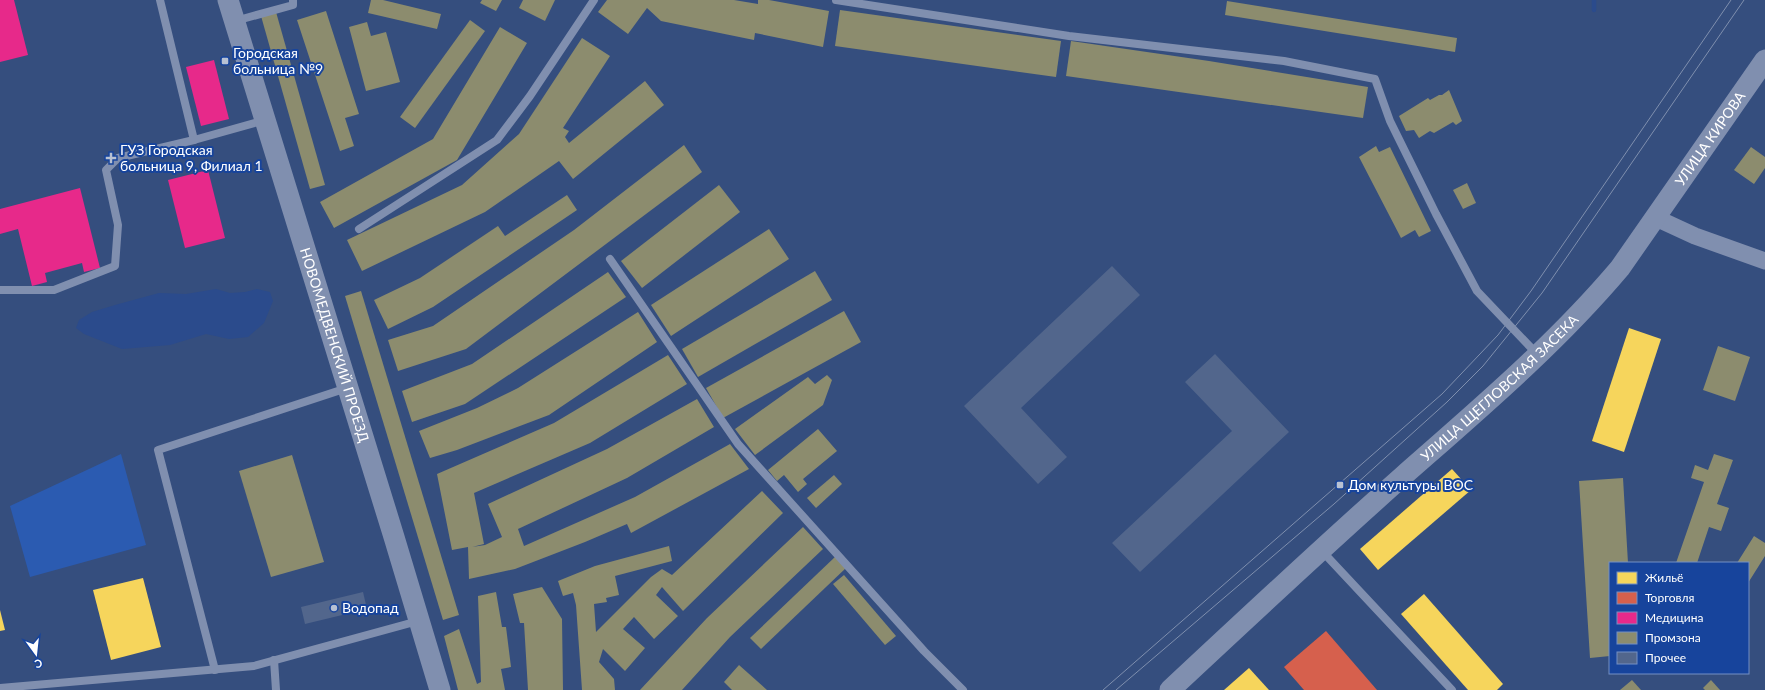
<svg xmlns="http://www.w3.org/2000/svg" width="1765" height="690" font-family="Lato,sans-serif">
<rect width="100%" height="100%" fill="#354e7e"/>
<!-- green -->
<polygon fill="#2b5bb1" points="121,454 146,545 30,577 10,506"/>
<!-- water -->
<polygon fill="#2b4b8c" points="216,289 230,293 245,292 257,289 270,292 273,301 264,323 248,337 229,339 206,334 170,345 122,349 84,334 76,328 79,320 92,312 115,305 159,293 186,294"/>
<!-- homes -->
<g fill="#f6d55c">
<polygon points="1629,328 1661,339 1624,452 1592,441"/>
<polygon points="1452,469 1471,490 1378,570 1360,549"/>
<polygon points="143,578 161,647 111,660 93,590"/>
<polygon points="1424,594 1503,684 1497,690 1468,690 1401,614"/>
<polygon points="0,610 5,630 0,631"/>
<polygon points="1249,668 1269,690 1224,690"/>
</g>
<!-- shops -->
<polygon fill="#d6604d" points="1326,631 1377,690 1304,690 1284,667"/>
<!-- health -->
<g fill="#e7298a">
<polygon points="0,0 14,0 28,55 0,62"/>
<polygon points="214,60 229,119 201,126 186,67"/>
<polygon points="208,170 225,238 185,248 168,180"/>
<polygon points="80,188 100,268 84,272 82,263 45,273 47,282 32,286 18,229 0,234 0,209"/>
</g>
<!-- industry -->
<g fill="#8c8c6e">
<polygon points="371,0 383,0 441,14 437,29 368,13"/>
<polygon points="482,0 502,0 496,11 480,3"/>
<polygon points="523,0 555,0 545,21 519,8"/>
<polygon points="607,0 734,0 758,4 758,0 769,0 829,11 823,47 755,33 754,40 661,21 647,8 628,34 598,12"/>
<polygon points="1227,1 1457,38 1455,52 1225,15"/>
<polygon points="840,10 1061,41 1056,77 835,46"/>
<polygon points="326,11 359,114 345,118 354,146 340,151 297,20"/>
<polygon points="276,12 325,185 310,189 261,16"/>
<polygon points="470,20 485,31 415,128 400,117"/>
<polygon points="367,22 371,36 386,32 400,82 366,91 349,27"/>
<polygon points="500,27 527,43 457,160 334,228 320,202 433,139"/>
<polygon points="582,38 610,56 563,128 569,131 565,137 569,143 645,81 664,105 573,179 559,161 485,212 362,271 347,240 462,185 519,134"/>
<polygon points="1071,41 1209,61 1368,87 1363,118 1066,76"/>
<polygon points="1449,90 1462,121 1456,125 1453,122 1434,133 1430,131 1419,138 1414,130 1406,131 1399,116 1428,98 1430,100 1439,95 1442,95"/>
<polygon points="684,145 702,172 466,349 398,371 388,340 433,326 574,230"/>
<polygon points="1376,146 1379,152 1390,147 1431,231 1419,237 1415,230 1401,238 1359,157"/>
<polygon points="1751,147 1765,157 1765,168 1754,184 1734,170"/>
<polygon points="1467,183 1476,203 1463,209 1453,190"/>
<polygon points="719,185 740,212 642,288 621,261"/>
<polygon points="567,195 577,210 433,307 388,329 374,300 420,278 498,226 505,236"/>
<polygon points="769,229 789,259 671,336 651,305"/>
<polygon points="815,271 832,300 698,377 682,349"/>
<polygon points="608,272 626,297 465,404 412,422 402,391 472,364"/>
<polygon points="361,291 459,615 443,620 345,296"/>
<polygon points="844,311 861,342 723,418 706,388"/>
<polygon points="638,312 657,342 549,415 457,450 430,458 419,431 477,408 518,388"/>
<polygon points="1718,346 1750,357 1735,401 1703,390"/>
<polygon points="668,355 687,384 590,443 474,493 484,544 472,547 485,545 502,537 488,504 607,449 697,399 714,427 627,478 518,529 524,546 635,497 730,444 749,469 631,533 627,524 585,542 515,569 469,579 468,547 452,550 437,474 554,423"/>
<polygon points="827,375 832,380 823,405 755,455 735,429 808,377 815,384"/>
<polygon points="818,429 837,451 803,479 807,484 798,492 784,475 777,481 768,470"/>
<polygon points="1714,454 1733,460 1717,504 1729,508 1721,531 1709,527 1697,563 1676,563 1704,482 1691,478 1695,465 1708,470"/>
<polygon points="292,455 324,562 271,577 239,471"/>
<polygon points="834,475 842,484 816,508 807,498"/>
<polygon points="1623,478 1628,563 1610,563 1610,656 1590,658 1579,481"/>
<polygon points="762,491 783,513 683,611 662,587 656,595 678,616 654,639 634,617 623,629 645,648 625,671 603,649 599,662 614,679 615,690 582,690 576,605 573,593 563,596 558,581 595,566 669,546 672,561 615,576 619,595 606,598 607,602 594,604 596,632 651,577 662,569 672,575"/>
<polygon points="803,527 823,549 730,637 682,690 640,690 707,618"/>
<polygon points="1754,536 1765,543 1765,556 1748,583 1748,563 1737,563"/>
<polygon points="836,556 847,567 761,649 750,638"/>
<polygon points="844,575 896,636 885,645 833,584"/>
<polygon points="542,587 562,619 563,690 528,690 524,623 520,623 513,594"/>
<polygon points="496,592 502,627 506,627 511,667 501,669 505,690 458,690 444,636 459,629 477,684 481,682 478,596"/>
<polygon points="739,665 767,690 732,690 724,682"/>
<polygon points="1632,680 1641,690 1620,690"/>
<polygon points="1711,680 1720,690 1705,690 1703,688"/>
</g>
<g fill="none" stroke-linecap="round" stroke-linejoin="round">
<!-- stream -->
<polyline stroke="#2b4b8c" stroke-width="4.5" points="1594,10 1594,0"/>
</g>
<!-- building -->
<g fill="#52668c">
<polygon points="1112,266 1140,295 1021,408 1067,457 1038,484 964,406"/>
<polygon points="1215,354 1289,432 1140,572 1112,543 1232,431 1185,382"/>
<polygon points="363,592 367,609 305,624 301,607"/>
</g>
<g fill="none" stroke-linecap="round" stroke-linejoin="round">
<!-- service -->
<g stroke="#808faf" stroke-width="8">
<polyline points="160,0 194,140"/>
<polyline points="836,0 1069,36 1284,61 1375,79 1390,121 1436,214 1477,291 1537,354"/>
<polyline points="235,21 293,5 293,0"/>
<polyline points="359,229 497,140 530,96 594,0"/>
<polyline points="610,259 738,444 924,651 963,690"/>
<polyline points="0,290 54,290 115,266 118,225 106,170 118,158 194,140 265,120"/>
<polyline points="1321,550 1452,690"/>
<polyline points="274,660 276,690"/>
<polyline points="215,670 158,450 347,388"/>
<polyline points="0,688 254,666 418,621"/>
</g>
<!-- minor -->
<polyline stroke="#808faf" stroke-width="17" points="1656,218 1695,236 1765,261"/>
<!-- tertiary -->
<g stroke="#808faf" stroke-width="21">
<path id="s1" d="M228,0L394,537L440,690"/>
<path id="s2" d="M1170,690C1247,618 1324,546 1403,476C1478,410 1555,345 1620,268L1765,60"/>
</g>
<!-- tram -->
<g stroke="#7f8fae" stroke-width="1">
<polyline points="1103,690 1442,394 1498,335 1531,291 1731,0"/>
<polyline points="1116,690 1334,504 1447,402 1483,366 1542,293 1744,0"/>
</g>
</g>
<!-- markers -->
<g fill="#b8c1d2" stroke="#17449c" stroke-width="1.5">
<rect x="221" y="57" width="8" height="8" rx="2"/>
<path d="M109 152h4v4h4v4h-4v4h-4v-4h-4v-4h4z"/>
<rect x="1336" y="481" width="8" height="8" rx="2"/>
<circle cx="334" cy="608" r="4"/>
</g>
<g text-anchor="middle" stroke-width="4" stroke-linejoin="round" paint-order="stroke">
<!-- poi labels -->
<g font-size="14" fill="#fff" stroke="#17449c" text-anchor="start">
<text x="233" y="58">Городская<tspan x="233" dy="16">больница №9</tspan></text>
<text x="120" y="155">ГУЗ Городская<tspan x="120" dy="16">больница 9, Филиал 1</tspan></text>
<text x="1348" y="490">Дом культуры ВОС</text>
<text x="342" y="613">Водопад</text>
</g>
<!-- street labels -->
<g font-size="14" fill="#fff" stroke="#17449c">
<text dy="5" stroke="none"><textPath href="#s2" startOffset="775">УЛИЦА КИРОВА</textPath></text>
<text dy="5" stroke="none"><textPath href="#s1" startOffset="361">НОВОМЕДВЕНСКИЙ ПРОЕЗД</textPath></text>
<text dy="5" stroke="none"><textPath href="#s2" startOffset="447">УЛИЦА ЩЕГЛОВСКАЯ ЗАСЕКА</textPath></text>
</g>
</g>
<!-- legend -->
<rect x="1609" y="562" width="140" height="112" fill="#17449c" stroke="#748fc4"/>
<rect x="1617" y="572" width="20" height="12" fill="#f6d55c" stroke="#748fc4"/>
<text x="1645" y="582" font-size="12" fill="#ffffff">Жильё</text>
<rect x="1617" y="592" width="20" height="12" fill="#d6604d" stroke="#748fc4"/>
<text x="1645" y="602" font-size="12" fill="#ffffff">Торговля</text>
<rect x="1617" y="612" width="20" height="12" fill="#e7298a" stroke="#748fc4"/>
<text x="1645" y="622" font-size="12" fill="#ffffff">Медицина</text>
<rect x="1617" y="632" width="20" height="12" fill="#8c8c6e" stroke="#748fc4"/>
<text x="1645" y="642" font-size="12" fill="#ffffff">Промзона</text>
<rect x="1617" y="652" width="20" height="12" fill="#52668c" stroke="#748fc4"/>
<text x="1645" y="662" font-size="12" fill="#ffffff">Прочее</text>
<!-- north arrow -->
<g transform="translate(36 654) rotate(165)" stroke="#17449c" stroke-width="3" paint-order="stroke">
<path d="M0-3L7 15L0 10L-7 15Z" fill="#ffffff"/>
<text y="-6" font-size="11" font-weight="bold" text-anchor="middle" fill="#ffffff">С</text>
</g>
</svg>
